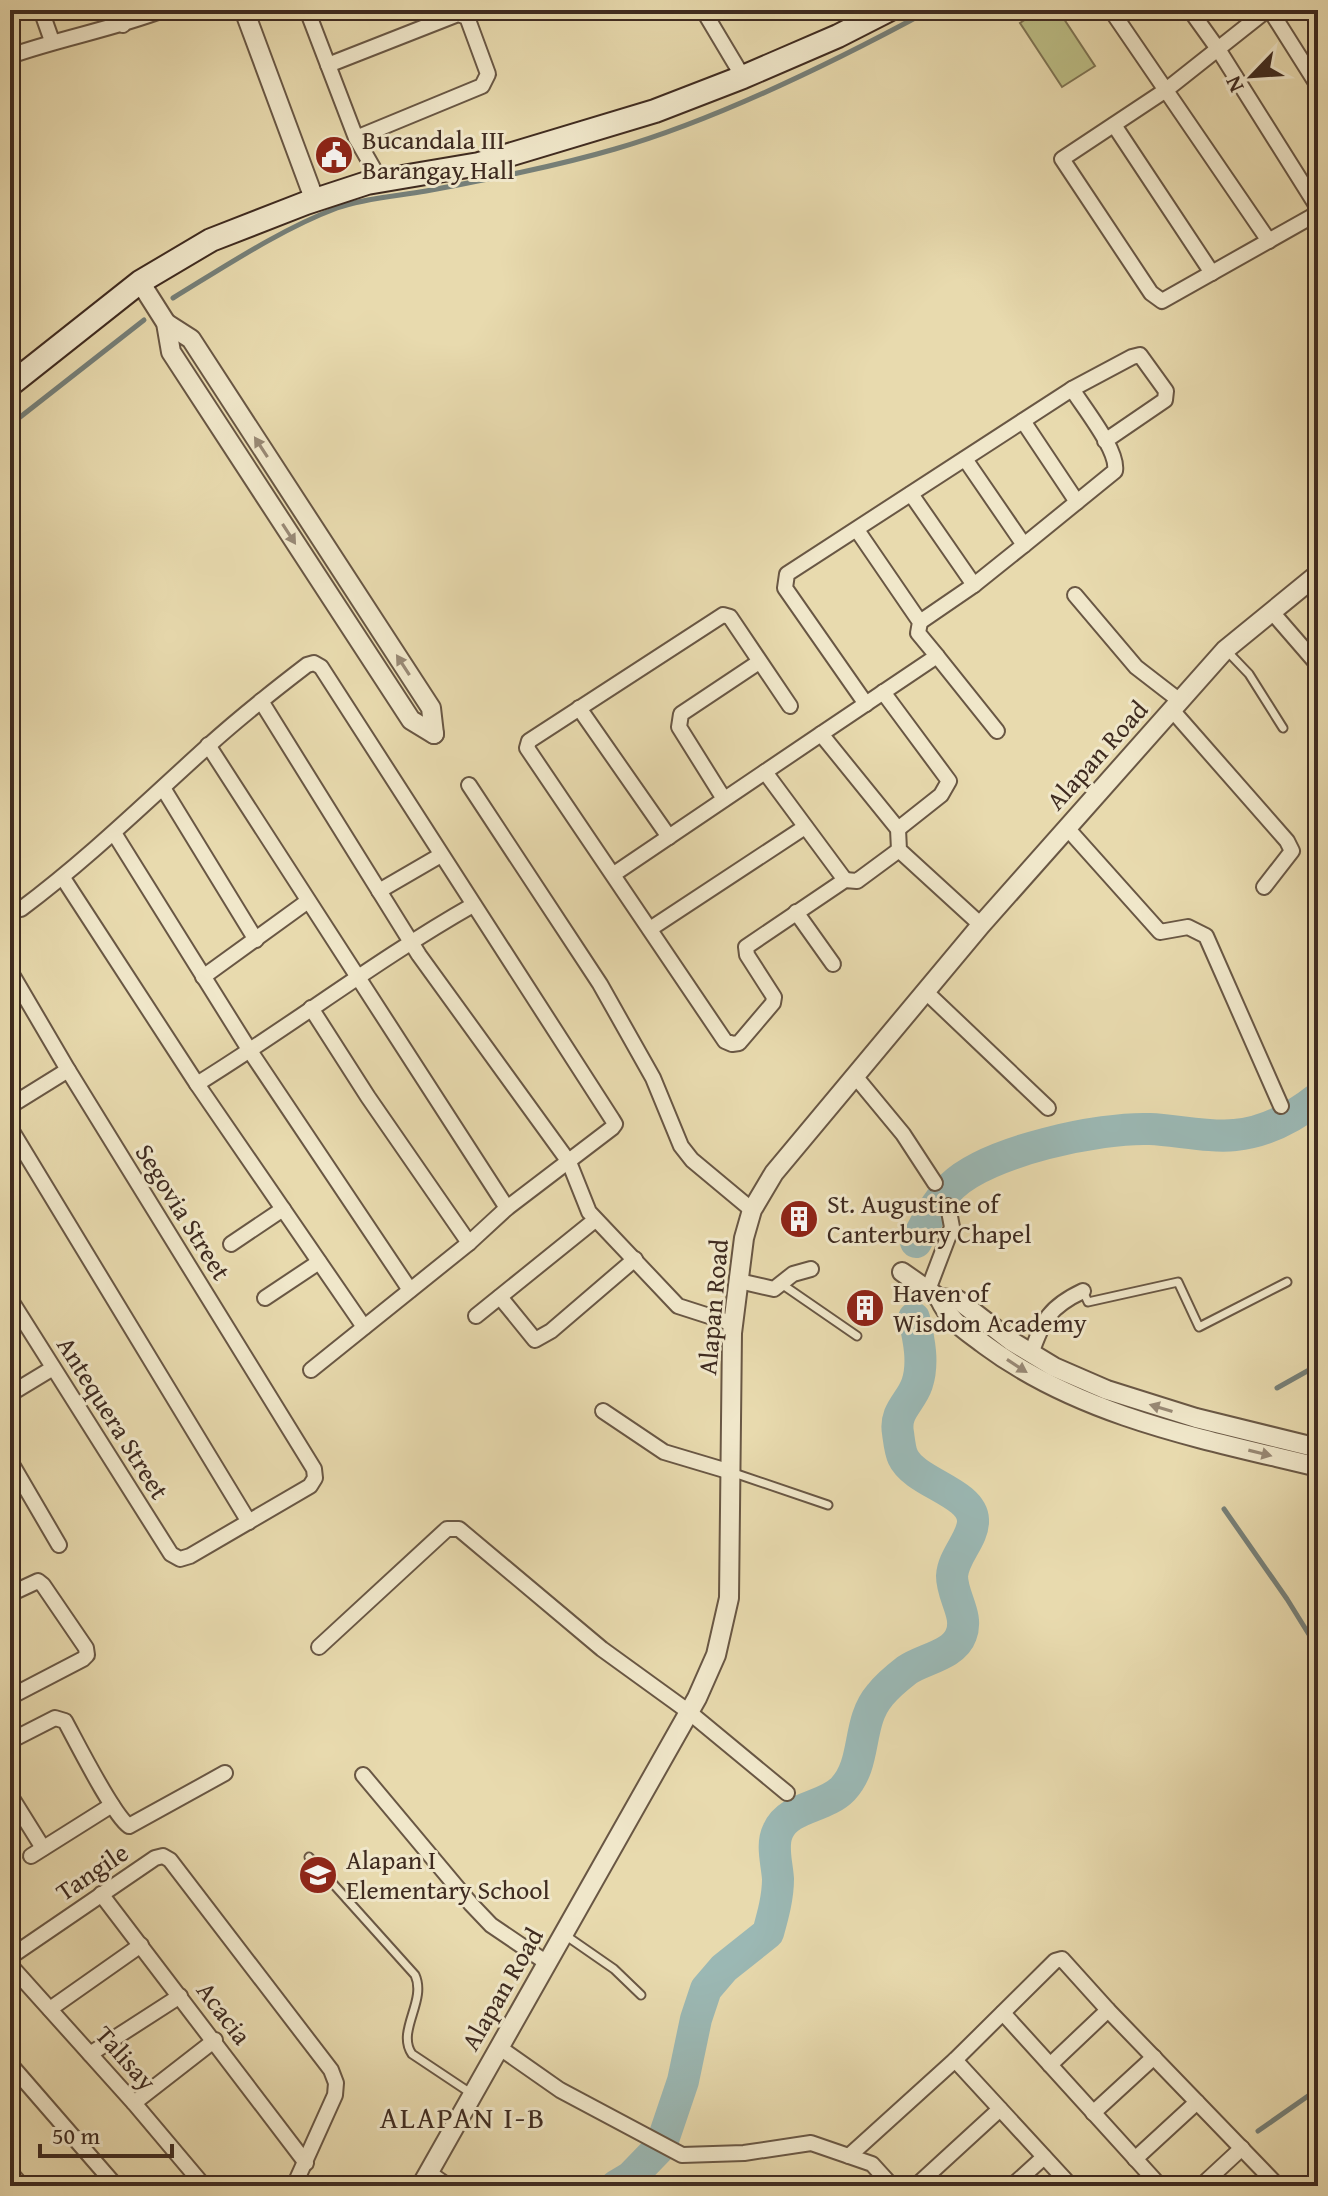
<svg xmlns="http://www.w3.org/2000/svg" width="1328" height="2196" font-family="'Gentium Book Plus',serif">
<rect width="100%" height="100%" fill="#e8daae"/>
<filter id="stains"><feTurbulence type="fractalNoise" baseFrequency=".0025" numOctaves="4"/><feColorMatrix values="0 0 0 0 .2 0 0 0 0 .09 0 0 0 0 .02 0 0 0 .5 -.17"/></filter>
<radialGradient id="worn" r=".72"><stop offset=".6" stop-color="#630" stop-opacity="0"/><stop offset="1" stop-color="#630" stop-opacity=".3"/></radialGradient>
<!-- green -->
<polygon fill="#bcbe86" stroke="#7e7453" stroke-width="2" points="1040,10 1058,10 1095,66 1062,87 1020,23"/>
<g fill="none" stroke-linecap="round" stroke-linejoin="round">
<!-- stream -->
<g stroke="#768079" stroke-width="5">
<path d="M173,298C224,267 281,229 337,208C365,198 398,196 426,191C490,179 553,167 615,149C719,119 834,62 930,10"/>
<polyline points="10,425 144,320"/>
<polyline points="1277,1388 1318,1365"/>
<polyline points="1224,1509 1287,1599 1318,1649"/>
<polyline points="1258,2131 1318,2089"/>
</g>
<!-- river -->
<g stroke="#9bb8b4" stroke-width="32">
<path d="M916,1242C926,1222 936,1202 952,1186C988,1151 1100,1127 1150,1129C1175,1130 1211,1138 1235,1135C1266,1132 1294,1117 1318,1098"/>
<path d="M616,2186L631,2177L661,2146L683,2081L696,2019L706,1989L724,1968L768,1933C773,1915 778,1897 778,1879C777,1863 771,1845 778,1831C789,1806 825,1808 843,1789C868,1762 856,1723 880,1695C887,1686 898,1677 907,1670C923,1659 954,1655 961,1635C969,1615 952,1597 952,1576C953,1556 974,1538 973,1520C972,1492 915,1483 903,1457C900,1451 899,1440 898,1433C894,1411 911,1402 917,1384C924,1363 919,1340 914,1318"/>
</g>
<!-- service casing -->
<g stroke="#695744" stroke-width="11">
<g id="service">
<polyline points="1227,651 1249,674 1283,728"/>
<polyline points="783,1285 857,1336"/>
<polyline points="1083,1291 1088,1302 1178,1282 1199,1327 1287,1282"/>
<polyline points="731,1472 828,1505"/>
<path d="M309,1857L415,1975C427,2001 396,2031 412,2054L472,2094"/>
<polyline points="565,1935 614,1969 641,1995"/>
</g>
</g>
<!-- minor casing -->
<g stroke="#695744" stroke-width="18">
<g id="minor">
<polyline points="41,10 52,41"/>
<polyline points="117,10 123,25"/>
<polyline points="307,10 356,138 380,180"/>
<polyline points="703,10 743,77"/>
<polyline points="1111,10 1269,241"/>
<polyline points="1190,10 1218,49 1318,208"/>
<polyline points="1267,10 1166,90 1062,159 1151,293 1162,301 1318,213"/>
<polyline points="1270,10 1318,86"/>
<path d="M10,56C61,38 113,29 163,10"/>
<polyline points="328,65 458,14 467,17 488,74 482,86 356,138"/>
<polyline points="1114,125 1212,273"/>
<polyline points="1023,421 1077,502"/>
<polyline points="965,459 1024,545 974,585"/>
<polyline points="911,494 974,585 920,622"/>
<path d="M1024,545L1115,471C1119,451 1083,407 1072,389L1132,357L1140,355L1166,391L1165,400L1105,441"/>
<polyline points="1075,595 1136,667 1180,701"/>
<polyline points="1272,612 1318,665"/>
<polyline points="937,656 997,731"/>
<polyline points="883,692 949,781 941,795 898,829"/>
<polyline points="261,701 419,955 569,1162 589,1212 678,1306 734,1324"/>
<polyline points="866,704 785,588 787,574 1072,389"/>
<polyline points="790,706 730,617 723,615 529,741 527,748 725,1041 732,1044 739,1043 773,1003 774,997 747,955 746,947 845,880 857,881 899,850"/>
<polyline points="579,708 669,837"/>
<polyline points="1172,710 1287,841 1292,851 1264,887"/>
<polyline points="821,734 937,656 918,633 920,622 857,530"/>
<polyline points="208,745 507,1208"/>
<polyline points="765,772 845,880"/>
<polyline points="469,785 600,984 653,1078 681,1146 692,1160 752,1210"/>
<polyline points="163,788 256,940"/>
<polyline points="724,799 679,727 681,714 759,662"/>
<polyline points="1067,828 1160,932 1188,927 1206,936 1281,1106"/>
<polyline points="114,833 250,1051 410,1290"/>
<polyline points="614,874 821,734 898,829 899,850 981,925"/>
<polyline points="63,878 197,1084 364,1327"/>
<polyline points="379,891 441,855"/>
<path d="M21,909C88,859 146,802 207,747C239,718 273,691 307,665L314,663L321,667L612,1119L615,1124L612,1128L507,1208L469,1243L311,1370"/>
<polyline points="796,912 833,964"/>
<polyline points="650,929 805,827"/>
<polyline points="10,971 68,1070 314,1469 315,1478 310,1486 190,1556 180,1559 171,1554 10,1299"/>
<polyline points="203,977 308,901"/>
<polyline points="925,991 1048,1108"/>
<polyline points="311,1008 368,1097 469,1243"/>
<polyline points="855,1076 903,1134 935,1183"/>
<path d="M197,1084C291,1026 378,959 473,905"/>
<polyline points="10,1106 68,1070"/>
<polyline points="10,1128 249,1522"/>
<polyline points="231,1244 283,1209"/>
<polyline points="739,1281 774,1289 793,1274 811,1269"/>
<polyline points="928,1290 952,1227 948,1206"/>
<polyline points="500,1297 535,1340 551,1331 635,1259"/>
<polyline points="265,1298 319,1262"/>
<polyline points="476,1316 595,1220"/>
<path d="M1031,1354C1043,1320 1049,1307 1083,1291"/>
<polyline points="10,1394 53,1368"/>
<polyline points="603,1411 664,1452 731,1472"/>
<polyline points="10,1461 59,1545"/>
<polyline points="10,1594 38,1581 43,1585 86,1648 87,1655 83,1659 10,1697"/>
<polyline points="319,1647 447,1529 459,1529 602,1649 689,1712 787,1793"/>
<path d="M10,1741L55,1718L65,1721C77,1743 113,1815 129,1826L225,1773"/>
<polyline points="363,1775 471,1904 491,1925 547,1963"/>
<polyline points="10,1795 43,1848"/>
<polyline points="31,1856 112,1805"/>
<polyline points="101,1894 306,2163"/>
<polyline points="10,1957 155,1858 163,1856 170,1860 331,2070 336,2083 335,2095 294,2186"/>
<polyline points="10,1965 134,2103 204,2186"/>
<polyline points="50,2009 141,1945"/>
<polyline points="1003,2013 1160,2186"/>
<polyline points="500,2048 560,2090 682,2155 744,2153 811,2143 872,2164 892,2186"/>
<polyline points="90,2054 180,1996"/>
<polyline points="955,2060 1071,2186"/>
<polyline points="10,2064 116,2186"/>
<polyline points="1050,2065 1108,2010"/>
<polyline points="134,2103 215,2040"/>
<polyline points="1093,2113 1154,2057"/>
<polyline points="849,2156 955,2060 1055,1961 1062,1959 1108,2010 1278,2186"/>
<polyline points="1135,2159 1197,2102"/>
<polyline points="10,2172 22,2186"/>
<polyline points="428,2172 448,2186"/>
<polyline points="916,2186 1000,2109"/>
<polyline points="1012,2186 1044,2157"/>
<polyline points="1201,2186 1242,2148"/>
</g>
</g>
<!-- tertiary casing -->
<g stroke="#695744" stroke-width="22">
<g id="tertiary">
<polyline points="244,10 315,201"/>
<polyline points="140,282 166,323 171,352 411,720 434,734"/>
<polyline points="166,323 191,339 431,708 434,734"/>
<polyline points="902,1272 939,1298 958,1300 1011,1341 1054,1367 1107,1390 1196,1418 1318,1448"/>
<path d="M939,1298C950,1322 964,1329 985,1345C1082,1417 1203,1439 1318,1467"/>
<polyline points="421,2186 697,1698 716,1655 729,1598 732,1333 744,1238 752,1210 774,1173 981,925 1225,650 1318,574"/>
</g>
</g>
<!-- secondary casing -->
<g stroke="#3f2b20" stroke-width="26">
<polyline id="secondary" points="10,385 140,282 211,240 306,203 367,183 479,164 655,111 743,77 838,36 889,10"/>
</g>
<!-- service -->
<use href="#service" stroke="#f0e7ca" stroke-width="7"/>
<!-- minor -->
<use href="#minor" stroke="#f0e7ca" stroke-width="14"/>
<!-- tertiary -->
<use href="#tertiary" stroke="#f0e7ca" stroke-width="18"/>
<!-- secondary -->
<use href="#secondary" stroke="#f0e7ca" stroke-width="22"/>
</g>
<!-- one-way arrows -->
<defs><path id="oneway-solid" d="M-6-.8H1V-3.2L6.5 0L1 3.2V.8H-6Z" transform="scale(2)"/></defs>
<g fill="#988975">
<use href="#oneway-solid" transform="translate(261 447) rotate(-123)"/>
<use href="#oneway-solid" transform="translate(289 534) rotate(57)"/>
<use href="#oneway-solid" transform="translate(403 665) rotate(-123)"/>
<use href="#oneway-solid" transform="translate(1017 1366) rotate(33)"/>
<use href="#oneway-solid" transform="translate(1161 1408) rotate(-163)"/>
<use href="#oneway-solid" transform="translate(1260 1453) rotate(14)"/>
</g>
<!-- icons -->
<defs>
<g id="civic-disc" transform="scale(2)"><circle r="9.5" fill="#8f2418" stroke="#f0e7ca"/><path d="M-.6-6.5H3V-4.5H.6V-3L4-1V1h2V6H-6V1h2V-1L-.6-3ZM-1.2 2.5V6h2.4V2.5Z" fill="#fff"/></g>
<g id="building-disc" transform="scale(2)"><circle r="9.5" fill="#8f2418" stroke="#f0e7ca"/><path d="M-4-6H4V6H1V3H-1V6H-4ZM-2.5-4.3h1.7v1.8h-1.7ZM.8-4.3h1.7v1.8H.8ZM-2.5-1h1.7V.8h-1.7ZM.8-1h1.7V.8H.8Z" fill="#fff"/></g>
<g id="school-disc" transform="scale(2)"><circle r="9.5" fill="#8f2418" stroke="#f0e7ca"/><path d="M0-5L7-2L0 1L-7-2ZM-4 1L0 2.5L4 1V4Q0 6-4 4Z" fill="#fff"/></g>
</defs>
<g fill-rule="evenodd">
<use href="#civic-disc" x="334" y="155"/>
<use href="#building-disc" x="799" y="1219"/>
<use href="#building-disc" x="865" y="1308"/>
<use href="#school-disc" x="318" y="1875"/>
</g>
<g text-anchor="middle" stroke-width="6" stroke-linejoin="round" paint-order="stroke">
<!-- poi labels -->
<g font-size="26" fill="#3f2b20" stroke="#f0e7ca" text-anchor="start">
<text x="362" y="149">Bucandala III<tspan x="362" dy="30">Barangay Hall</tspan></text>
<text x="827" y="1213">St. Augustine of<tspan x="827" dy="30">Canterbury Chapel</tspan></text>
<text x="893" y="1302">Haven of<tspan x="893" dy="30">Wisdom Academy</tspan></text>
<text x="346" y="1869">Alapan I<tspan x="346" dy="30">Elementary School</tspan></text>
</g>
<!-- street labels -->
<g font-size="26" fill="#3f2b20" stroke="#f0e7ca">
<text transform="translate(1097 755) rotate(-48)" y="9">Alapan Road</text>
<text transform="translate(183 1212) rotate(58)" y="9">Segovia Street</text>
<text transform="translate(713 1307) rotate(-85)" y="9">Alapan Road</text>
<text transform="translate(113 1418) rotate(58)" y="9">Antequera Street</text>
<text transform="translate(92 1872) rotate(-34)" y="9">Tangile</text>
<text transform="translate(502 1989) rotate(-60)" y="9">Alapan Road</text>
<text transform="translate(224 2013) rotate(53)" y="9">Acacia</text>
<text transform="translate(126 2058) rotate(48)" y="9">Talisay</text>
</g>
<!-- quarter labels -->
<g font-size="30" letter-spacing="2" fill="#3f2b20" stroke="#f0e7ca">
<text x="463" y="2128">ALAPAN I-B</text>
</g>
</g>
<!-- margin -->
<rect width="1328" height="2196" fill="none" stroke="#e8daae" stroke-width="40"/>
<rect x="12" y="12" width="1304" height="2172" fill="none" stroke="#3f2b20" stroke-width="4"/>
<rect x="20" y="20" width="1288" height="2156" fill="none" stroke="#3f2b20" stroke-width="2"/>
<!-- north arrow -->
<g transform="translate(1252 76) rotate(245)" stroke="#f0e7ca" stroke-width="6" paint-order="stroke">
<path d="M0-6L14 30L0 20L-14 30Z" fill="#3f2b20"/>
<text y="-12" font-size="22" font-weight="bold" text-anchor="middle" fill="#3f2b20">N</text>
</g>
<!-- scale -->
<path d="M40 2144v12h132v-12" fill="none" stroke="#3f2b20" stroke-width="4"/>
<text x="52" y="2144" font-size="24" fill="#3f2b20" stroke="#f0e7ca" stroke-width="6" paint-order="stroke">50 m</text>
<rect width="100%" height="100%" filter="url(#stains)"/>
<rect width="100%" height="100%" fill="url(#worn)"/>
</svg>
